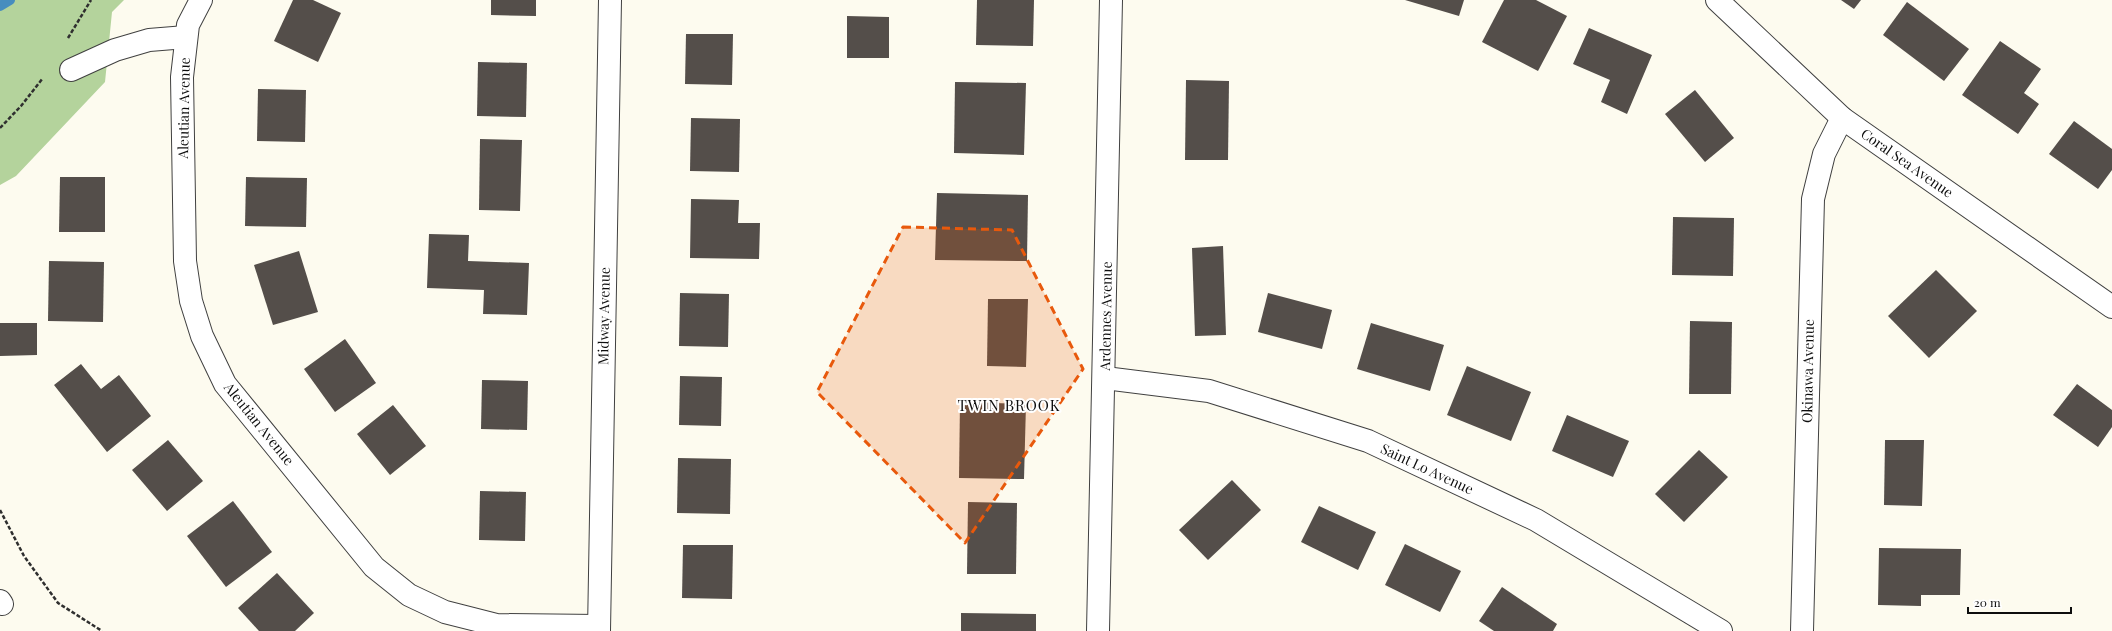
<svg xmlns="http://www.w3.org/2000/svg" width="2112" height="631" font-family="'Playfair Display',serif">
<rect width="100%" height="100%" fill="#fdfbef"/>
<!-- forest -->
<polygon fill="#b4d39c" points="0,0 124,0 112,12 105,82 16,176 0,185"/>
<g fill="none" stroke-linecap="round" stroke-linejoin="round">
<!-- stream -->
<polyline stroke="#478dbf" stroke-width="10" points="0,6 10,0"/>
</g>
<!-- building -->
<g fill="#544e4a">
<polygon points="293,0 313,0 341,13 318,62 274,41"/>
<polygon points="491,0 536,0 536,16 491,15"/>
<polygon points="977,0 1034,0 1033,46 976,45"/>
<polygon points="1405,0 1464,0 1459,16"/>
<polygon points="1504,0 1536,0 1567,16 1538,71 1482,42"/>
<polygon points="1841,0 1861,0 1854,9"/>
<polygon points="1907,2 1969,49 1944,81 1883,35"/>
<polygon points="847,16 889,17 889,58 847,58"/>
<polygon points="1589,28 1652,55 1627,114 1601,102 1610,80 1573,64"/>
<polygon points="686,34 733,34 732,85 685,84"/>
<polygon points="2000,41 2041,69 2024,93 2039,104 2018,134 1962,95"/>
<polygon points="478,62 527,63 526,117 477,116"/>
<polygon points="1186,80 1229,81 1228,160 1185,160"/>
<polygon points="955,82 1026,83 1024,155 954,153"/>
<polygon points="258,89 306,90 305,142 257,141"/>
<polygon points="1695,90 1734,138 1705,162 1665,114"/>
<polygon points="691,118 740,119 739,172 690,171"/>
<polygon points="2074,121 2112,149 2112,170 2098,189 2049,154"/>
<polygon points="480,139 522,140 520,211 479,210"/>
<polygon points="60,177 105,177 105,232 59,232"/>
<polygon points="246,177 307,178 306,227 245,226"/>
<polygon points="937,193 1028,195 1027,261 935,260"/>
<polygon points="691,199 739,200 738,223 760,223 759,259 690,258"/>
<polygon points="1673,217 1734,218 1733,276 1672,275"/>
<polygon points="429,234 469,235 468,261 529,263 527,315 483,314 484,290 427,288"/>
<polygon points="1223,246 1226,335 1195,336 1192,248"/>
<polygon points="299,251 318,312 273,325 254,265"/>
<polygon points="49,261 104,262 103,322 48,321"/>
<polygon points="1936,270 1977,311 1929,358 1888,316"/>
<polygon points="680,293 729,294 728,347 679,346"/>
<polygon points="1268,293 1332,310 1322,349 1258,332"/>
<polygon points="988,299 1028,299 1026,367 987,366"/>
<polygon points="1690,321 1732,322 1731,394 1689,394"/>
<polygon points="0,323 37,323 37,355 0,356"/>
<polygon points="1371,323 1444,345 1430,391 1357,369"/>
<polygon points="345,339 376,383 335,412 304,369"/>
<polygon points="81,364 101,389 119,375 151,416 107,452 54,385"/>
<polygon points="1467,366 1531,392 1511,441 1447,415"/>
<polygon points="680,376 722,377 721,426 679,425"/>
<polygon points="482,380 528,381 527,430 481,429"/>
<polygon points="2077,384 2112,410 2112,427 2098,447 2053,415"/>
<polygon points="960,402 1026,404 1024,479 959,478"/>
<polygon points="393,405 426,446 390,475 357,434"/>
<polygon points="1567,415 1629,441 1613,477 1552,451"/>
<polygon points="168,440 203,481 167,511 132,470"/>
<polygon points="1885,440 1924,440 1922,506 1884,505"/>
<polygon points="1699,450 1728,477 1684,522 1655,494"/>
<polygon points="678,458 731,459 730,514 677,513"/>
<polygon points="1232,480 1261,510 1208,560 1179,530"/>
<polygon points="480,491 526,492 525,541 479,540"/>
<polygon points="233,501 272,552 226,587 187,536"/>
<polygon points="968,502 1017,503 1016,574 967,574"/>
<polygon points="1319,506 1376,532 1358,570 1301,542"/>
<polygon points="1405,544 1461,571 1440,612 1385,585"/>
<polygon points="683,545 733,545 732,599 682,598"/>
<polygon points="1879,548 1961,549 1960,595 1921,595 1921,606 1878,605"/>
<polygon points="277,573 314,613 295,631 259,631 238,608"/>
<polygon points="1502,587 1557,624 1553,631 1494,631 1479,621"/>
<polygon points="961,613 1036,614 1036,631 961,631"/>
</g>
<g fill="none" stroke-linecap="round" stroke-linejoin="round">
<!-- minor casing -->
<g stroke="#404040" stroke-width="24">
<g id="minor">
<polyline points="201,0 188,25 182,77 185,261 191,301 202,336 225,384 374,567 409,595 445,612 496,625 599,626"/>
<polyline points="1717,0 1842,118 2112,307"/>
<polyline points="71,70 115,50 149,40 186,37"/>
<polyline points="1105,378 1209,391 1368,441 1536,520 1721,631"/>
<polyline points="0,601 2,604"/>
<polyline points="599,631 610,0"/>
<polyline points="1098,631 1111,0"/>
<polyline points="1802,631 1813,199 1824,154 1842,118"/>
</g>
</g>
<!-- path -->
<g stroke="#2f2f2f" stroke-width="2.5" stroke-dasharray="4 2" stroke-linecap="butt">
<polyline points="68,38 91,0"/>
<polyline points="0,128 21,106 43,78"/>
<polyline points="0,510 24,556 58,603 102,631"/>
</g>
<!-- minor -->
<use href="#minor" stroke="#fff" stroke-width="22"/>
</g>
<!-- marked area -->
<path fill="#e8590c" fill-opacity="0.2" stroke="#e8590c" stroke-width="3" stroke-dasharray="8 5" stroke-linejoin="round" d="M903,227L1012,230L1083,369L965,543L817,392Z"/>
<g text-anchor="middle" stroke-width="4" stroke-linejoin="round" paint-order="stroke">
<!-- street labels -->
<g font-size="14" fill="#0d0d0d" stroke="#fff">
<text transform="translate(184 108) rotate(-89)" y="5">Aleutian Avenue</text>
<text transform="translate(1907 163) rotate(35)" y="5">Coral Sea Avenue</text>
<text transform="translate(604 316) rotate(-89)" y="5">Midway Avenue</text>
<text transform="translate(1106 316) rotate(-89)" y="5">Ardennes Avenue</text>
<text transform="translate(1808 371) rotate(-89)" y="5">Okinawa Avenue</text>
<text transform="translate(259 424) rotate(51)" y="5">Aleutian Avenue</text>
<text transform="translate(1427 469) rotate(25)" y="5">Saint Lo Avenue</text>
</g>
<!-- neighbourhood labels -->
<g font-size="15" letter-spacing="1" fill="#0d0d0d" stroke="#fff">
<text x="1009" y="411">TWIN BROOK</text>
</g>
</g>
<!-- scale -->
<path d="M1968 607v6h103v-6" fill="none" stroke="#0d0d0d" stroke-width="2"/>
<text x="1974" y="607" font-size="12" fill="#0d0d0d" stroke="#ffffff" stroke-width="3" paint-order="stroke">20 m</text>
</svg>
